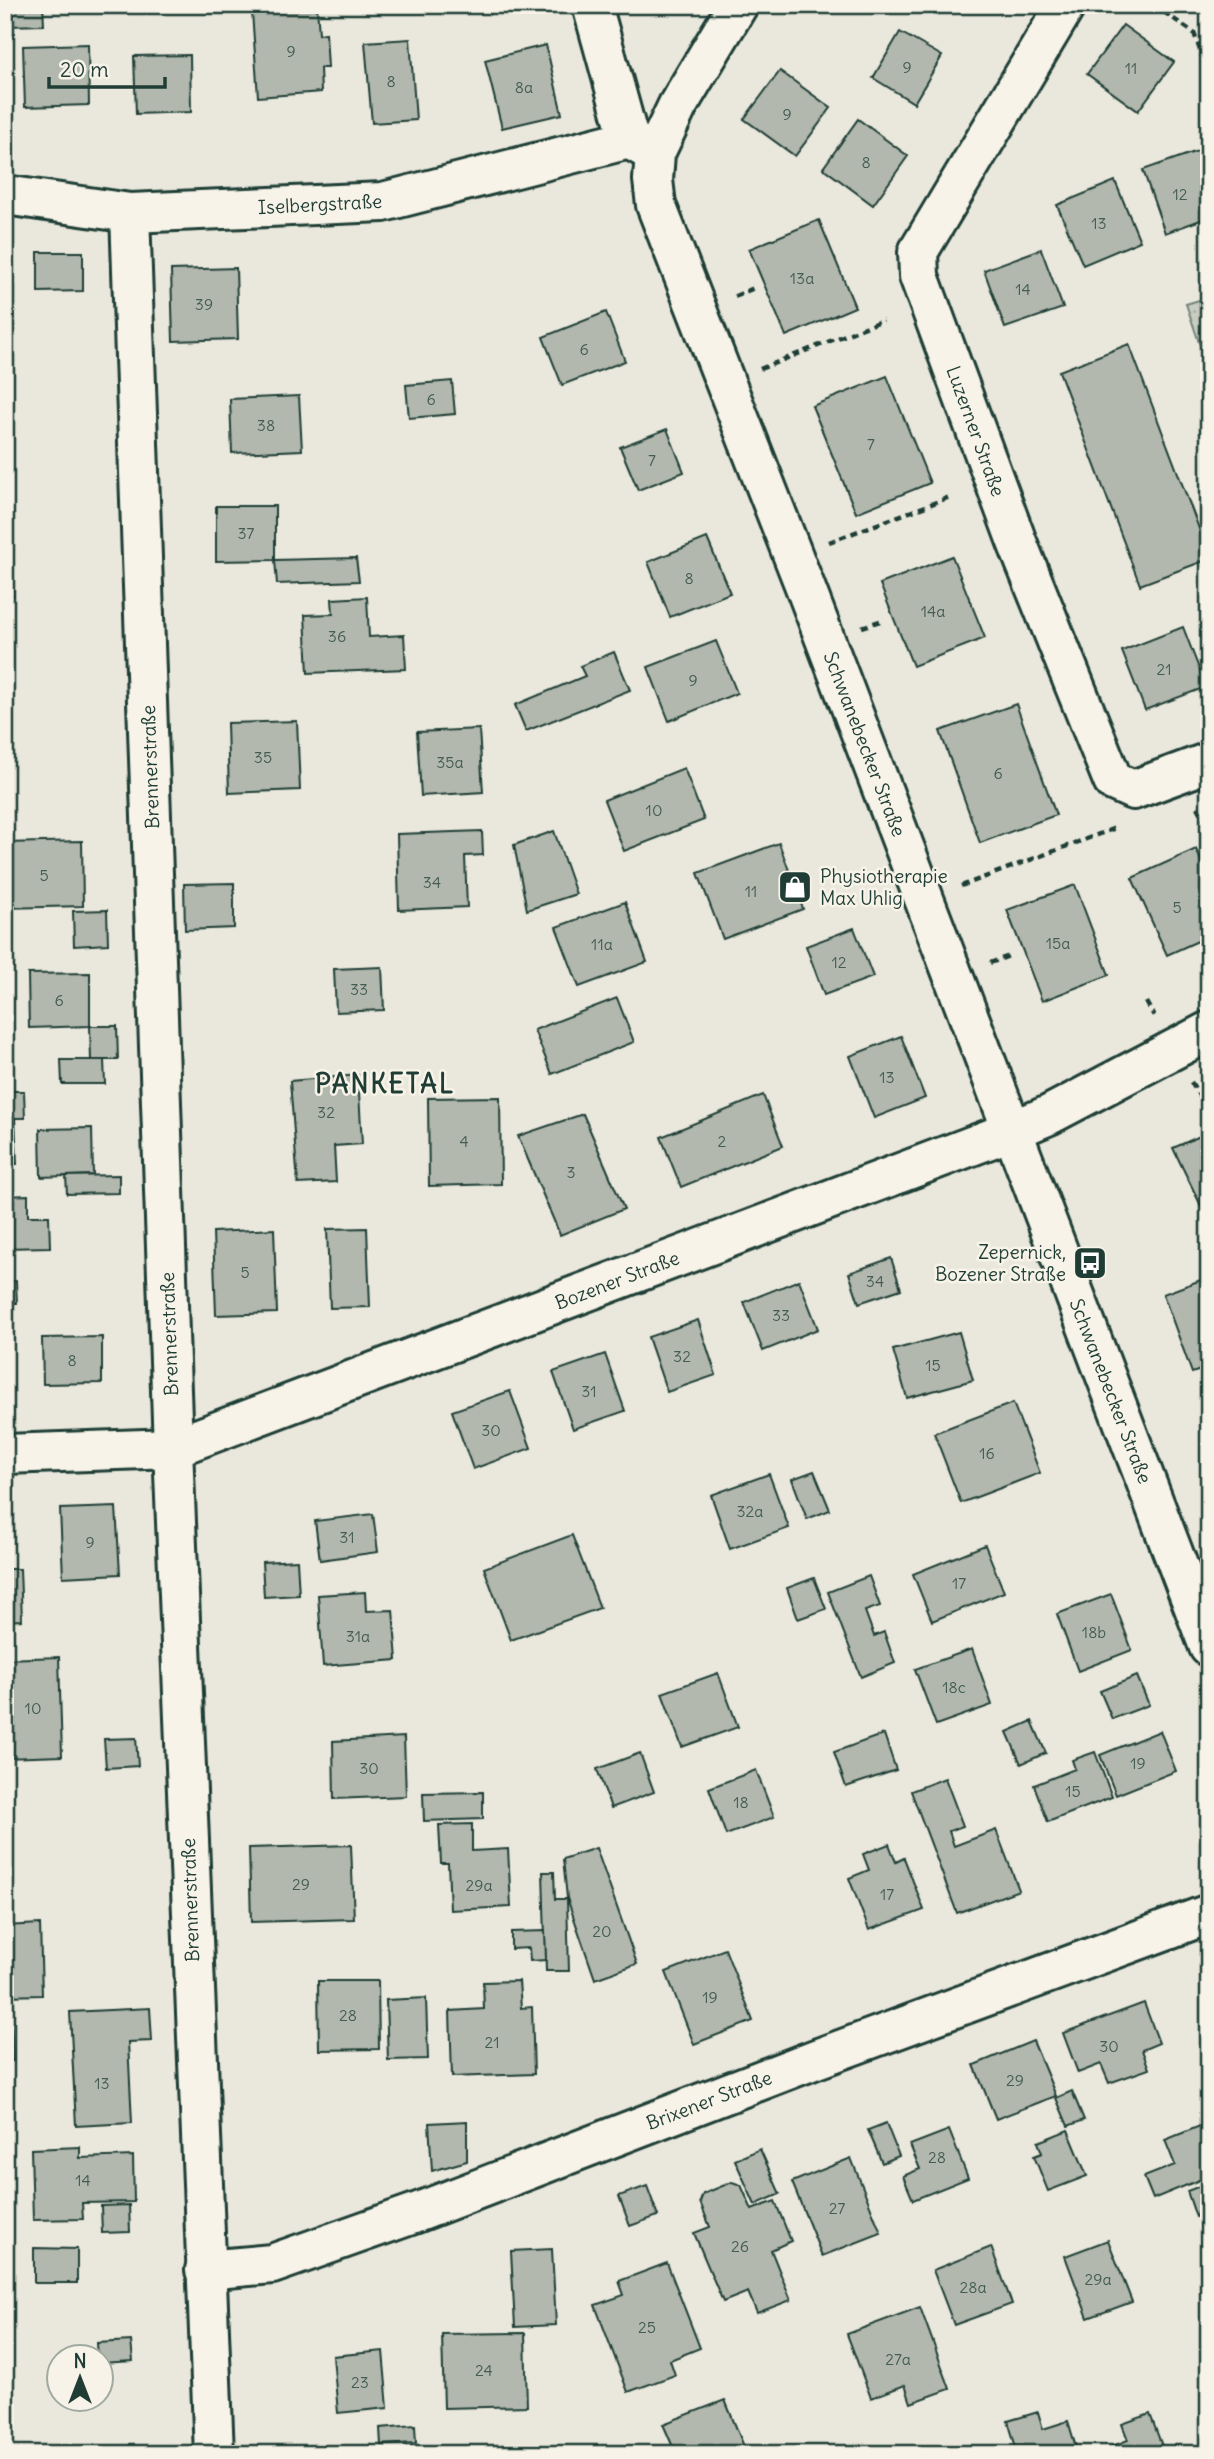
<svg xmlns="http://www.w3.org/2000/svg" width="1214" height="2459" font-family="Delius,sans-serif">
<defs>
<pattern id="grass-dots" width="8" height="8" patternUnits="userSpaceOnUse" patternTransform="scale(1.75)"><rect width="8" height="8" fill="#c8ccc1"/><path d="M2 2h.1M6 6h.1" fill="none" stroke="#abb0a6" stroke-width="1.8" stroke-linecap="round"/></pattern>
</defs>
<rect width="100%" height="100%" fill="#eae8dd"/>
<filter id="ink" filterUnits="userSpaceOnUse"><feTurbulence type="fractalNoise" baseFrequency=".0143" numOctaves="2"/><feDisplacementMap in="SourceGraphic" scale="14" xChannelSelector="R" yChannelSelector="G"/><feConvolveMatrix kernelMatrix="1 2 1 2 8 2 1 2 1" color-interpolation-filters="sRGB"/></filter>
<g filter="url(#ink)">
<!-- grass -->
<polygon fill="url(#grass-dots)" stroke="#74847a" stroke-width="2" points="1209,297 1209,372 1186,304"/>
<!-- building -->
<g fill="#b2b8ae" stroke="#1f3d34" stroke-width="2">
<polygon points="6,5 43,5 44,25 6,26"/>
<polygon points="317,7 319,34 326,33 328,68 320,68 321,92 258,97 252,12"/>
<polygon points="1123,25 1174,62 1138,111 1087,74"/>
<polygon points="900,32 942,56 914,103 873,78"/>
<polygon points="410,39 416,120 372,123 365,42"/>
<polygon points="88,44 89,105 25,107 23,46"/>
<polygon points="546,45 562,114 502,128 485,60"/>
<polygon points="190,55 191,112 136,114 134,56"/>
<polygon points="780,71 831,108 795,156 744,119"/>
<polygon points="858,119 908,156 873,205 823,168"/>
<polygon points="1203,149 1209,165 1209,217 1165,233 1143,170"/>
<polygon points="1115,181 1140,241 1083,265 1057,205"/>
<polygon points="819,220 855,307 786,336 749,249"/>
<polygon points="1041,249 1063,308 1005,328 984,270"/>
<polygon points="38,252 83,252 83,291 38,292"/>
<polygon points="236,268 238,339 173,341 171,270"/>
<polygon points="606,312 625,361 562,385 543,337"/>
<polygon points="1129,344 1209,555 1209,559 1140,585 1059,371"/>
<polygon points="887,376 930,483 856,513 812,406"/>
<polygon points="452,381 455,414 409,418 406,385"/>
<polygon points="299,396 302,450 232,453 230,399"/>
<polygon points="667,429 684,472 638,490 620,447"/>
<polygon points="216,506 275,506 275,560 216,561"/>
<polygon points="5,530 9,530 13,596 5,596"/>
<polygon points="707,538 730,593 670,617 648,562"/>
<polygon points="952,556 985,638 913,666 880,584"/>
<polygon points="356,558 359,581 277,584 275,560"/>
<polygon points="367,597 369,637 404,635 406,669 308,673 305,615 333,614 332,599"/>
<polygon points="1183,627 1206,687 1145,710 1122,651"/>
<polygon points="716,641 737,693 669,721 648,667"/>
<polygon points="614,652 630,690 526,731 515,705 585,676 580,666"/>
<polygon points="1016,704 1056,815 980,843 940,731"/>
<polygon points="297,721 300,790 229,793 227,723"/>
<polygon points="479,729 483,792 421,796 417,732"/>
<polygon points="684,768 704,820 624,851 604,800"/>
<polygon points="482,831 483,855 465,856 467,907 399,910 397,834"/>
<polygon points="554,831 576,894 527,910 514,845"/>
<polygon points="82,841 83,906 5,908 5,843"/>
<polygon points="779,843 803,909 723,939 698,873"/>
<polygon points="1196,849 1209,878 1209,936 1167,955 1132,878"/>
<polygon points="234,883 234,928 185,930 184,884"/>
<polygon points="1075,885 1109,975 1042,1001 1007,910"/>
<polygon points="625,902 647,962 579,987 556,927"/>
<polygon points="107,910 108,944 74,946 73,911"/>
<polygon points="854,928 873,977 824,995 806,946"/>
<polygon points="382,967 384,1010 336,1012 334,969"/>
<polygon points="90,973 90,1026 29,1028 28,974"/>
<polygon points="617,998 634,1042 552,1074 534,1030"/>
<polygon points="90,1026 117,1026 118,1060 91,1060"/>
<polygon points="901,1036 925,1098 874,1118 850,1056"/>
<polygon points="61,1060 104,1060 105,1084 62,1084"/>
<polygon points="358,1075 362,1144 334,1146 336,1182 298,1184 290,1081"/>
<polygon points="5,1076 11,1076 12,1091 24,1091 25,1118 15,1118 17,1164 5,1164"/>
<polygon points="763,1095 783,1146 681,1187 661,1137"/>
<polygon points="500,1097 501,1184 429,1186 428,1098"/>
<polygon points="583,1114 624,1209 560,1235 518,1136"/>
<polygon points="92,1128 93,1175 41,1177 40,1129"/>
<polygon points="1209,1132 1209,1213 1205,1214 1173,1148"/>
<polygon points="119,1175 119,1193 67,1194 66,1176"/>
<polygon points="28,1195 28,1216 49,1216 50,1247 5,1248 5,1196"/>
<polygon points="367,1228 370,1307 330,1308 327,1229"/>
<polygon points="274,1229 277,1313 216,1315 213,1232"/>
<polygon points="891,1258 901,1289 859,1303 849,1273"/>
<polygon points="1209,1277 1209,1367 1192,1373 1163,1294"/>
<polygon points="799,1280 818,1329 763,1351 744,1302"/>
<polygon points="16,1281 17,1303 5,1303 5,1282"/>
<polygon points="698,1320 716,1375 667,1392 648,1337"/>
<polygon points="959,1332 973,1380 907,1398 893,1350"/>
<polygon points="102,1337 102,1383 43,1384 42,1338"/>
<polygon points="605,1354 625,1411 573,1429 553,1372"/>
<polygon points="510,1391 531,1448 473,1469 452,1411"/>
<polygon points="1013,1403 1040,1473 961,1503 934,1433"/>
<polygon points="814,1471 830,1510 807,1519 792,1479"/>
<polygon points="769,1474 789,1528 730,1549 711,1495"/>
<polygon points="116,1507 120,1574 63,1577 60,1509"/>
<polygon points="373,1514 378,1552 320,1560 315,1521"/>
<polygon points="572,1535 600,1608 511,1640 484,1568"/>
<polygon points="985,1545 1004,1592 932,1621 913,1574"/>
<polygon points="297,1560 299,1595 264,1597 262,1562"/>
<polygon points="5,1569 20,1569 22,1620 5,1621"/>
<polygon points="869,1576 880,1606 865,1611 874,1636 884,1632 895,1663 861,1677 828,1592"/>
<polygon points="814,1578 826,1609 798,1619 787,1588"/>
<polygon points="365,1592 366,1611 393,1610 397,1660 323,1666 318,1595"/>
<polygon points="1111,1594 1132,1650 1078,1671 1057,1614"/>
<polygon points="972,1649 992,1705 936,1725 915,1669"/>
<polygon points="59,1657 62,1756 5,1758 5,1659"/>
<polygon points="718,1673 738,1727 682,1747 662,1693"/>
<polygon points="1137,1676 1149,1705 1112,1719 1100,1691"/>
<polygon points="1032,1721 1046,1753 1021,1764 1007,1732"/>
<polygon points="1160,1731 1176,1771 1116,1795 1100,1755"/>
<polygon points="884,1734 896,1770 846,1787 834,1752"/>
<polygon points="404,1737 406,1796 334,1799 333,1741"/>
<polygon points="136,1738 138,1766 106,1768 104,1739"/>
<polygon points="1095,1752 1112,1797 1048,1822 1034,1785 1075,1769 1072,1760"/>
<polygon points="640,1753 654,1792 611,1808 597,1769"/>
<polygon points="756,1770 774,1817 726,1835 709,1788"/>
<polygon points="945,1778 963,1826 949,1831 954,1846 996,1830 1019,1890 957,1913 911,1791"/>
<polygon points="483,1792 483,1819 424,1821 423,1793"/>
<polygon points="472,1824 472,1851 508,1849 511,1907 450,1910 448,1863 441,1863 439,1825"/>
<polygon points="889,1844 896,1862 904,1858 924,1910 869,1930 849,1878 869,1870 863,1854"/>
<polygon points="351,1845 354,1919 251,1922 249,1848"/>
<polygon points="596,1848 637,1964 595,1979 567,1898 563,1859"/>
<polygon points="543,1872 554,1872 555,1899 567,1899 569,1971 546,1971"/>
<polygon points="40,1924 42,1995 5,1996 5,1926"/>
<polygon points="545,1931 546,1960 530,1961 529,1948 511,1949 511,1932"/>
<polygon points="725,1949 753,2021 694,2044 666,1972"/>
<polygon points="1209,1977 1209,1999 1202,1980"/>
<polygon points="318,1981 378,1981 379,2049 319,2050"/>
<polygon points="519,1981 521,2008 532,2007 534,2074 452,2077 450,2011 484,2009 483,1982"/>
<polygon points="426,1998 428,2059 388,2060 386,2000"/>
<polygon points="1144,2003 1159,2043 1142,2050 1149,2069 1109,2083 1101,2064 1078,2073 1063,2033"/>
<polygon points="150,2008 152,2041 128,2042 132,2123 76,2126 70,2012"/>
<polygon points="5,2012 11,2012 13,2061 5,2061"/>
<polygon points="1033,2041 1056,2096 996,2119 974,2065"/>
<polygon points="1072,2091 1084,2120 1068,2126 1056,2098"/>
<polygon points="467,2121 467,2161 432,2171 429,2123"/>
<polygon points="886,2123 899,2156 882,2163 868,2130"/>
<polygon points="1205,2124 1209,2133 1209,2176 1153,2199 1144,2177 1175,2165 1165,2140"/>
<polygon points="949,2130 968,2178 913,2200 903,2176 920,2169 910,2145"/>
<polygon points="1068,2130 1087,2176 1048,2191 1034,2156 1042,2153 1038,2142"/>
<polygon points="80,2147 80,2158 133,2156 134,2202 82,2203 83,2219 33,2220 31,2149"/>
<polygon points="760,2149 780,2194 755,2205 735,2160"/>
<polygon points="851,2158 881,2233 822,2256 792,2182"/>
<polygon points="732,2182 741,2185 752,2210 775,2201 791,2241 771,2250 791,2300 757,2313 748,2292 723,2302 694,2233 710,2227 700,2202 703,2194"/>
<polygon points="1208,2183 1209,2213 1196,2217 1187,2191"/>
<polygon points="647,2186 658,2216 630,2226 619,2196"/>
<polygon points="129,2205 130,2232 102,2233 101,2206"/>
<polygon points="1108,2240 1132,2302 1088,2318 1065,2256"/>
<polygon points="991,2247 1012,2304 954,2325 933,2270"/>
<polygon points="34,2248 77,2249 77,2283 34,2283"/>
<polygon points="552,2249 556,2325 515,2327 511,2251"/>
<polygon points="667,2263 700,2348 670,2360 675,2375 628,2392 595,2305 624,2295 619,2281"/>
<polygon points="920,2307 950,2389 911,2403 905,2385 871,2398 847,2334"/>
<polygon points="525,2333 527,2406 444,2408 442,2334"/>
<polygon points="131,2341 133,2361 102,2363 102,2358 98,2358 97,2343"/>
<polygon points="383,2351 388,2408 338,2413 333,2356"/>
<polygon points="725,2400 745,2449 732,2454 676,2454 663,2424"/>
<polygon points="1038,2412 1043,2429 1068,2421 1078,2454 1018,2454 1008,2421"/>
<polygon points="1150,2414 1165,2454 1112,2454 1110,2447 1128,2440 1122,2424"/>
<polygon points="415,2425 416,2443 381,2445 380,2428"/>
</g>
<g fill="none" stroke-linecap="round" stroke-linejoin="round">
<!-- minor casing -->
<g stroke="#1f3d34" stroke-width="44">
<g id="minor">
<polyline points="592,5 629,139 650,151"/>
<polyline points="738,5 678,105 655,153 653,180 656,205 804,584 1209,1647"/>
<polyline points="1066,5 918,252 919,276 1017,542 1113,781 1133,790 1209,762"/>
<polyline points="5,195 130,213 383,202 629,139"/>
<polyline points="130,213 173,1448 214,2454"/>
<polyline points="5,1454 173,1448 1011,1131 1049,1115 1209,1031"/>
<polyline points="205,2270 272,2264 416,2213 816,2059 1209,1914"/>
</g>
</g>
<!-- path -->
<g stroke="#1f3d34" stroke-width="4.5" stroke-dasharray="7 5" stroke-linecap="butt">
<polyline points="1154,5 1194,33 1209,76"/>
<polyline points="735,296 754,288"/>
<polyline points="760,369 883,320"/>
<polyline points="829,542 950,497"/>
<polyline points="862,627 880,621"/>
<polyline points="1197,807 1209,828"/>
<polyline points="961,886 1118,827"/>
<polyline points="990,963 1012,955"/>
<polyline points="1146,1002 1154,1016"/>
<polyline points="1191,1082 1203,1102"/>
</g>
<!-- minor -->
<use href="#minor" stroke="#f7f3e8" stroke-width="38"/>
</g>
</g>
<!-- icons -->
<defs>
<g id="shop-square" transform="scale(1.75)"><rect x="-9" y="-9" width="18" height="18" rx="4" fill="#1f3d34" stroke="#f7f3e8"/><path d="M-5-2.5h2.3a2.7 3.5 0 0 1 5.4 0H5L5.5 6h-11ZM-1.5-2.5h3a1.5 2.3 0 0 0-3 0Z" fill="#fff"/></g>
<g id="bus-square" transform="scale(1.75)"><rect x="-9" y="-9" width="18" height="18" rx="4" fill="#1f3d34" stroke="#f7f3e8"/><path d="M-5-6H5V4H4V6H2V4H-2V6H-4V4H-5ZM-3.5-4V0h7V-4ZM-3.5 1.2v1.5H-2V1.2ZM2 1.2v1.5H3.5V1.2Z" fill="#fff"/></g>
</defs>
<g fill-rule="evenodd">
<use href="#shop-square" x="795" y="887"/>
<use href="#bus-square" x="1090" y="1263"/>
</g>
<g text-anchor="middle" stroke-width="5" stroke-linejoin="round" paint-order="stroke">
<!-- number labels -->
<g font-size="16" fill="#445c52">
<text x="291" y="57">9</text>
<text x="907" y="73">9</text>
<text x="1131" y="74">11</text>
<text x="391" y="87">8</text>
<text x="524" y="93">8a</text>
<text x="787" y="120">9</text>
<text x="866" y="168">8</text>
<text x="1180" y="200">12</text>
<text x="1099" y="229">13</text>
<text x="802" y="284">13a</text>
<text x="1023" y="295">14</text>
<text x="204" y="310">39</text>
<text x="584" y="355">6</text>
<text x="431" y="405">6</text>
<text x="266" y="431">38</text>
<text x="871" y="450">7</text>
<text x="652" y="466">7</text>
<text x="246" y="539">37</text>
<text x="689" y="584">8</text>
<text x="933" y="617">14a</text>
<text x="337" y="642">36</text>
<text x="1164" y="675">21</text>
<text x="693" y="686">9</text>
<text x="263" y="763">35</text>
<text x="450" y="768">35a</text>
<text x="998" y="779">6</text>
<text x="654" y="816">10</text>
<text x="44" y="881">5</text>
<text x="432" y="888">34</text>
<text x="751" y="897">11</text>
<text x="1177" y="913">5</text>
<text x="1058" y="949">15a</text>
<text x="602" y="950">11a</text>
<text x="839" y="968">12</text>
<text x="359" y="995">33</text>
<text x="59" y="1006">6</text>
<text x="887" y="1083">13</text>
<text x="326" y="1118">32</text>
<text x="464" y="1147">4</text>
<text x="722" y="1147">2</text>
<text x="571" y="1178">3</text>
<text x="245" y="1278">5</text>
<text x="875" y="1287">34</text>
<text x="781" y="1321">33</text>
<text x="682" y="1362">32</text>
<text x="72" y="1366">8</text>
<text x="933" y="1371">15</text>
<text x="589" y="1397">31</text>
<text x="491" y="1436">30</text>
<text x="987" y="1459">16</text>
<text x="750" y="1517">32a</text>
<text x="347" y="1543">31</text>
<text x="90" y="1548">9</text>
<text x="959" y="1589">17</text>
<text x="1094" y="1638">18b</text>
<text x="358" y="1642">31a</text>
<text x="954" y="1693">18c</text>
<text x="33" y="1714">10</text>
<text x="1138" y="1769">19</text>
<text x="369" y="1774">30</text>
<text x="1073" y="1797">15</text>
<text x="741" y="1808">18</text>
<text x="301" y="1890">29</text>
<text x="479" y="1891">29a</text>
<text x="887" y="1900">17</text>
<text x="602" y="1937">20</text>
<text x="710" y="2003">19</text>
<text x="348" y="2021">28</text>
<text x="492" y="2048">21</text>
<text x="1109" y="2052">30</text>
<text x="1015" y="2086">29</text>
<text x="102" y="2089">13</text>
<text x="937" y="2163">28</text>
<text x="83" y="2186">14</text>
<text x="837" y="2214">27</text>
<text x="740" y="2252">26</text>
<text x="1098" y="2285">29a</text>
<text x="973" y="2293">28a</text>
<text x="647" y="2333">25</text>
<text x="898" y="2365">27a</text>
<text x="484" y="2376">24</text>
<text x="360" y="2388">23</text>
</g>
<!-- street labels -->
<g font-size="19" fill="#1f3d34" stroke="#f7f3e8">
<text transform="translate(320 204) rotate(-3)" y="7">Iselbergstraße</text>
<text transform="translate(976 431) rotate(70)" y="7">Luzerner Straße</text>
<text transform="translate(865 744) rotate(69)" y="7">Schwanebecker Straße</text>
<text transform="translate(150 767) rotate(-92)" y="7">Brennerstraße</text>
<text transform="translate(617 1280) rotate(-21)" y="7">Bozener Straße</text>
<text transform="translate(169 1334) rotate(-92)" y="7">Brennerstraße</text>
<text transform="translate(1111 1391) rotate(69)" y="7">Schwanebecker Straße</text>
<text transform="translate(190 1900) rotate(-92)" y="7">Brennerstraße</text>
<text transform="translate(709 2100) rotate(-21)" y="7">Brixener Straße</text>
</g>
<!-- poi labels -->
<g font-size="19" fill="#1f3d34" stroke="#f7f3e8" text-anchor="start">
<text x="820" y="883">Physiotherapie<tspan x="820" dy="22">Max Uhlig</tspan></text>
<text x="1066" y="1259" text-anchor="end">Zepernick,<tspan x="1066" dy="22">Bozener Straße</tspan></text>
</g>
<!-- district labels -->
<g font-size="26" font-weight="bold" letter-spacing="2" fill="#1f3d34" stroke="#f7f3e8">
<text x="385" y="1093">PANKETAL</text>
</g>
</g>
<!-- margin -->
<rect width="1214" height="2459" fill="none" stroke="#f7f3e8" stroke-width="28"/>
<rect x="14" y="14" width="1186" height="2431" fill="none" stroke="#1f3d34" stroke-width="2.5" filter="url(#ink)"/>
<!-- north arrow -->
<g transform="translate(80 2378)"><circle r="33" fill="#f7f3e8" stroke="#a1aaa0" stroke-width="2"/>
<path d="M0-5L12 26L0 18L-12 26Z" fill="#1f3d34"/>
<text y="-10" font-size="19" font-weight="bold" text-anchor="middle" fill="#1f3d34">N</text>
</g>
<!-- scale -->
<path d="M49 77v10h116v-10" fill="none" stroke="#1f3d34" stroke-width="3.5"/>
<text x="60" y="77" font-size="21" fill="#1f3d34" stroke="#f7f3e8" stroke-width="5" paint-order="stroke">20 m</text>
</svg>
